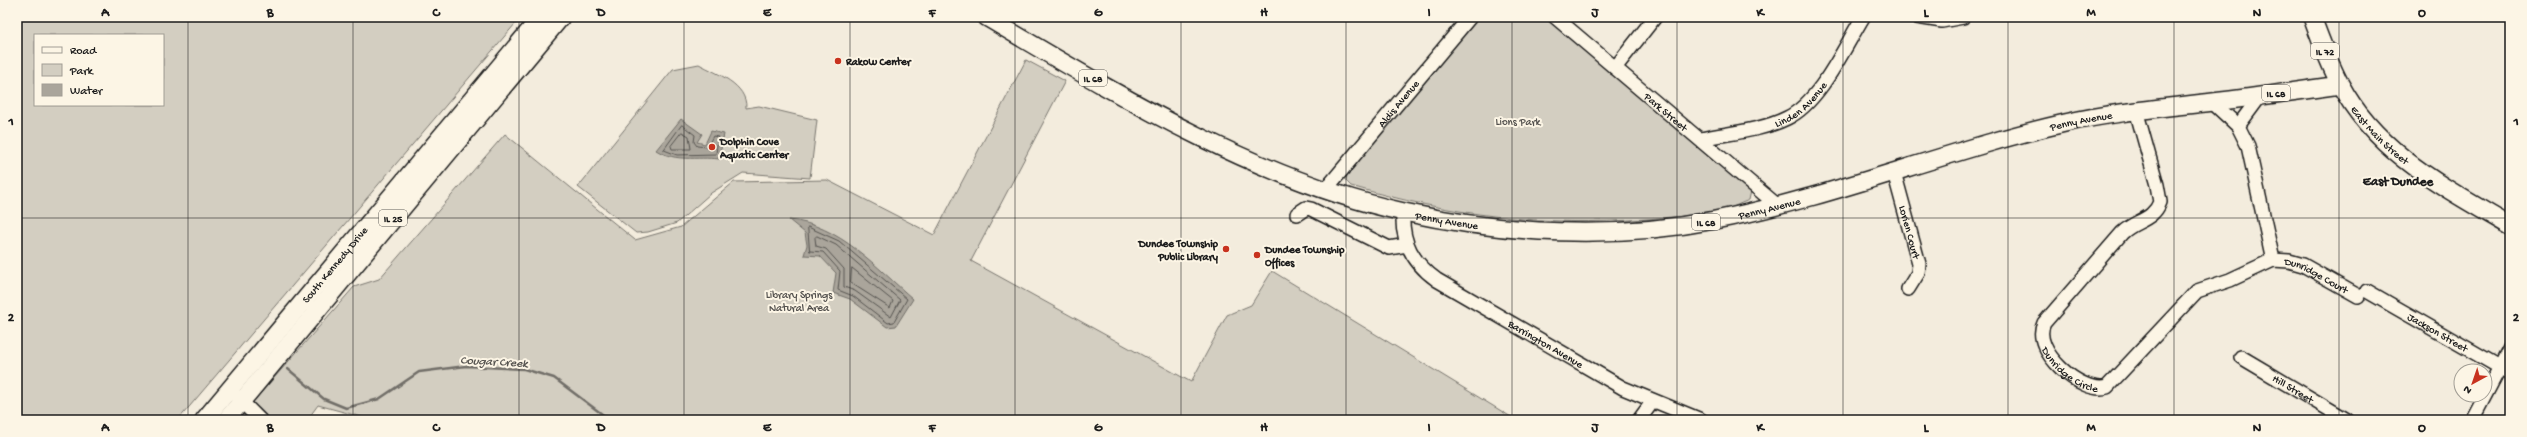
<svg xmlns="http://www.w3.org/2000/svg" width="2527" height="437" font-family="'Gochi Hand',sans-serif">
<rect width="100%" height="100%" fill="#f3ecdd"/>
<filter id="ink" filterUnits="userSpaceOnUse"><feTurbulence type="fractalNoise" baseFrequency=".025" numOctaves="2"/><feDisplacementMap in="SourceGraphic" scale="8" xChannelSelector="R" yChannelSelector="G"/><feConvolveMatrix kernelMatrix="1 2 1 2 8 2 1 2 1" color-interpolation-filters="sRGB"/></filter>
<g filter="url(#ink)">
<!-- green -->
<g fill="#d3cec1" stroke="#78756e" fill-rule="evenodd">
<path d="M17,17H521L178,420H17ZM35,35H163V105H35Z"/>
<path d="M1477,17H1574L1563,30L1751,191L1749,200C1740,203 1729,210 1718,212C1695,216 1670,217 1646,219C1541,227 1452,215 1351,186L1346,181L1348,170Z"/>
<polygon points="1026,60 1065,81 971,261 1191,382 1227,315 1251,305 1272,271 1516,420 373,420 318,405 307,420 269,420 252,403 354,287 379,279 505,134 635,240 681,227 734,182 827,180 934,235"/>
<path d="M699,64C717,74 747,84 746,108L759,106L817,120L810,178L743,173L711,193L677,223L648,232L636,233L578,187L673,69Z"/>
</g>
<!-- water -->
<g fill="#aaa59b" stroke="#716e68">
<path d="M681,119L702,134L697,142L705,144L711,131L724,134L719,159C696,156 677,163 656,150Z"/>
<path d="M789,220C839,224 877,268 913,299L896,326L887,327L850,299L833,293L836,273L820,256L804,255L807,245L805,233Z"/>
</g>
<g fill="none" stroke-linecap="round" stroke-linejoin="round">
<!-- shore -->
<g stroke="#55534f" stroke-width="1">
<polygon points="682,125 695,135 694,142 697,146 707,147 713,136 718,137 716,154 677,155 664,150"/>
<polygon points="682,132 689,136 691,149 672,149 671,146"/>
<polygon points="808,227 839,241 907,299 894,322 888,323 853,296 838,290 840,271 823,252 810,251"/>
<polygon points="817,236 836,245 900,300 891,317 855,291 844,287 844,269 826,249 816,246 815,238"/>
<polygon points="852,268 893,301 890,308 851,283"/>
</g>
<!-- stream -->
<polyline stroke="#716e68" stroke-width="2.5" points="288,369 324,399 346,408 379,399 419,372 466,366 524,369 554,378 610,420"/>
<!-- minor casing -->
<g stroke="#1c1c1c" stroke-width="16">
<g id="minor">
<path id="s1" d="M1555,17L1778,206"/>
<polyline points="1917,17 1942,21 1963,17"/>
<polyline points="1615,68 1655,17"/>
<polyline points="2212,102 2238,126 2248,146 2273,260"/>
<path id="s2" d="M2136,110L2157,185L2160,202C2153,221 2135,220 2122,233L2044,323C2030,350 2082,395 2107,387L2197,291L2230,280L2273,260L2289,261L2303,265L2358,296"/>
<polyline points="2238,126 2261,95"/>
<path id="s3" d="M1701,139C1728,133 1761,131 1787,118C1820,102 1844,48 1863,17"/>
<path id="s4" d="M1894,172L1919,264L1918,273L1908,289"/>
<path id="s5" d="M1326,189L1470,17"/>
<path id="s6" d="M1403,212C1401,242 1413,263 1437,280L1623,388L1701,420"/>
<polyline points="1297,214 1306,208 1311,209 1389,248 1407,245"/>
<path id="s7" d="M2367,291L2510,373"/>
<path id="s8" d="M2241,357L2347,420"/>
<polyline points="235,395 260,420"/>
<polyline points="1639,420 1653,401"/>
<polyline points="2472,420 2510,348"/>
</g>
</g>
<!-- major casing -->
<g stroke="#1c1c1c" stroke-width="20">
<g id="major">
<path id="s9" d="M986,17C1115,93 1256,180 1404,212C1504,234 1614,240 1715,220C1834,197 1947,150 2065,123C2114,112 2163,108 2213,102C2255,97 2298,91 2340,85"/>
<path id="s10" d="M2312,17C2320,39 2329,63 2340,84C2376,153 2446,188 2510,226"/>
<path id="s11" d="M204,420L541,17"/>
<polyline points="226,420 561,17"/>
</g>
</g>
<!-- minor -->
<use href="#minor" stroke="#fcf5e5" stroke-width="13"/>
<!-- major -->
<use href="#major" stroke="#fcf5e5" stroke-width="17"/>
</g>
</g>
<!-- grid -->
<path fill="none" stroke="#1c1c1c" stroke-width="1" stroke-opacity="0.55" d="M188,17V420M353,17V420M519,17V420M684,17V420M850,17V420M1015,17V420M1181,17V420M1346,17V420M1512,17V420M1677,17V420M1843,17V420M2008,17V420M2174,17V420M2339,17V420M17,218H2510"/>
<!-- markers -->
<g fill="#c8321e" stroke="#fcf5e5" stroke-width="1.5">
<circle cx="838" cy="61" r="4"/>
<circle cx="712" cy="147" r="4"/>
<circle cx="1226" cy="249" r="4"/>
<circle cx="1257" cy="255" r="4"/>
</g>
<g text-anchor="middle" stroke-width="4" stroke-linejoin="round" paint-order="stroke">
<!-- shield labels -->
<g fill="#fcf5e5" stroke="#5f5d58" stroke-width="1">
<rect x="2311" y="43" width="28" height="16" rx="3"/>
<rect x="1079" y="70" width="28" height="16" rx="3"/>
<rect x="2262" y="85" width="28" height="16" rx="3"/>
<rect x="379" y="210" width="28" height="16" rx="3"/>
<rect x="1692" y="214" width="28" height="16" rx="3"/>
</g>
<g font-size="10" font-weight="bold" fill="#1c1c1c">
<text x="2325" y="55">IL 72</text>
<text x="1093" y="82">IL 68</text>
<text x="2276" y="97">IL 68</text>
<text x="393" y="222">IL 25</text>
<text x="1706" y="226">IL 68</text>
</g>
<!-- poi labels -->
<g font-size="11" font-weight="bold" fill="#1c1c1c" stroke="#fcf5e5" text-anchor="start">
<text x="846" y="65">Rakow Center</text>
<text x="720" y="145">Dolphin Cove<tspan x="720" dy="13">Aquatic Center</tspan></text>
<text x="1218" y="247" text-anchor="end">Dundee Township<tspan x="1218" dy="13">Public Library</tspan></text>
<text x="1265" y="253">Dundee Township<tspan x="1265" dy="13">Offices</tspan></text>
</g>
<!-- street labels -->
<g font-size="11" fill="#1c1c1c" stroke="#fcf5e5">
<text dy="4" stroke="none"><textPath href="#s3" startOffset="108">Linden Avenue</textPath></text>
<text dy="4" stroke="none"><textPath href="#s5" startOffset="112">Aldis Avenue</textPath></text>
<text dy="4" stroke="none"><textPath href="#s1" startOffset="146">Park Street</textPath></text>
<text dy="4" stroke="none"><textPath href="#s9" startOffset="1156">Penny Avenue</textPath></text>
<text dy="4" stroke="none"><textPath href="#s10" startOffset="138">East Main Street</textPath></text>
<text dy="4" stroke="none"><textPath href="#s9" startOffset="832">Penny Avenue</textPath></text>
<text dy="4" stroke="none"><textPath href="#s9" startOffset="507">Penny Avenue</textPath></text>
<text dy="4" stroke="none"><textPath href="#s4" startOffset="62">Lorien Court</textPath></text>
<text dy="4" stroke="none"><textPath href="#s11" startOffset="203">South Kennedy Drive</textPath></text>
<text dy="4" stroke="none"><textPath href="#s2" startOffset="628">Dunridge Court</textPath></text>
<text dy="4" stroke="none"><textPath href="#s7" startOffset="82">Jackson Street</textPath></text>
<text dy="4" stroke="none"><textPath href="#s6" startOffset="206">Barrington Avenue</textPath></text>
<text dy="4" stroke="none"><textPath href="#s2" startOffset="324">Dunridge Circle</textPath></text>
<text dy="4" stroke="none"><textPath href="#s8" startOffset="61">Hill Street</textPath></text>
</g>
<!-- park labels -->
<g font-size="11" fill="#53514e" stroke="#fcf5e5">
<text x="1518" y="125">Lions Park</text>
<text x="799" y="298">Library Springs<tspan x="799" dy="13">Natural Area</tspan></text>
</g>
<!-- water labels -->
<g font-size="12" font-style="italic" fill="#55534f" stroke="#fcf5e5">
<text transform="translate(494 361) rotate(3)" y="4">Cougar Creek</text>
</g>
<!-- quarter labels -->
<g font-size="13" font-weight="bold" fill="#1c1c1c" stroke="#fcf5e5">
<text x="2398" y="185">East Dundee</text>
</g>
</g>
<!-- margin -->
<rect width="2527" height="437" fill="none" stroke="#fcf5e5" stroke-width="44"/>
<!-- legend -->
<rect x="34" y="34" width="130" height="72" fill="#fcf5e5" stroke="#a29e95"/>
<rect x="42" y="47" width="20" height="6" fill="#fcf5e5" stroke="#a29e95"/>
<text x="70" y="54" font-size="12" fill="#1c1c1c">Road</text>
<rect x="42" y="64" width="20" height="12" fill="#d3cec1" stroke="#a29e95"/>
<text x="70" y="74" font-size="12" fill="#1c1c1c">Park</text>
<rect x="42" y="84" width="20" height="12" fill="#aaa59b" stroke="#a29e95"/>
<text x="70" y="94" font-size="12" fill="#1c1c1c">Water</text>
<!-- north arrow -->
<g transform="translate(2473 383) rotate(220)"><circle r="19" fill="#fcf5e5" stroke="#a29e95"/>
<path d="M0-3L7 15L0 10L-7 15Z" fill="#c8321e"/>
<text y="-6" font-size="11" font-weight="bold" text-anchor="middle" fill="#1c1c1c">N</text>
</g>
<rect x="22" y="22" width="2483" height="393" fill="none" stroke="#1c1c1c" stroke-width="1.5"/>
<g font-size="13" text-anchor="middle" font-weight="bold" fill="#1c1c1c">
<text x="105" y="16">A</text>
<text x="270" y="16">B</text>
<text x="436" y="16">C</text>
<text x="601" y="16">D</text>
<text x="767" y="16">E</text>
<text x="932" y="16">F</text>
<text x="1098" y="16">G</text>
<text x="1264" y="16">H</text>
<text x="1429" y="16">I</text>
<text x="1595" y="16">J</text>
<text x="1760" y="16">K</text>
<text x="1926" y="16">L</text>
<text x="2091" y="16">M</text>
<text x="2257" y="16">N</text>
<text x="2422" y="16">O</text>
<text x="11" y="125">1</text>
<text x="2516" y="125">1</text>
<text x="11" y="321">2</text>
<text x="2516" y="321">2</text>
<text x="105" y="431">A</text>
<text x="270" y="431">B</text>
<text x="436" y="431">C</text>
<text x="601" y="431">D</text>
<text x="767" y="431">E</text>
<text x="932" y="431">F</text>
<text x="1098" y="431">G</text>
<text x="1264" y="431">H</text>
<text x="1429" y="431">I</text>
<text x="1595" y="431">J</text>
<text x="1760" y="431">K</text>
<text x="1926" y="431">L</text>
<text x="2091" y="431">M</text>
<text x="2257" y="431">N</text>
<text x="2422" y="431">O</text>
</g>
</svg>
